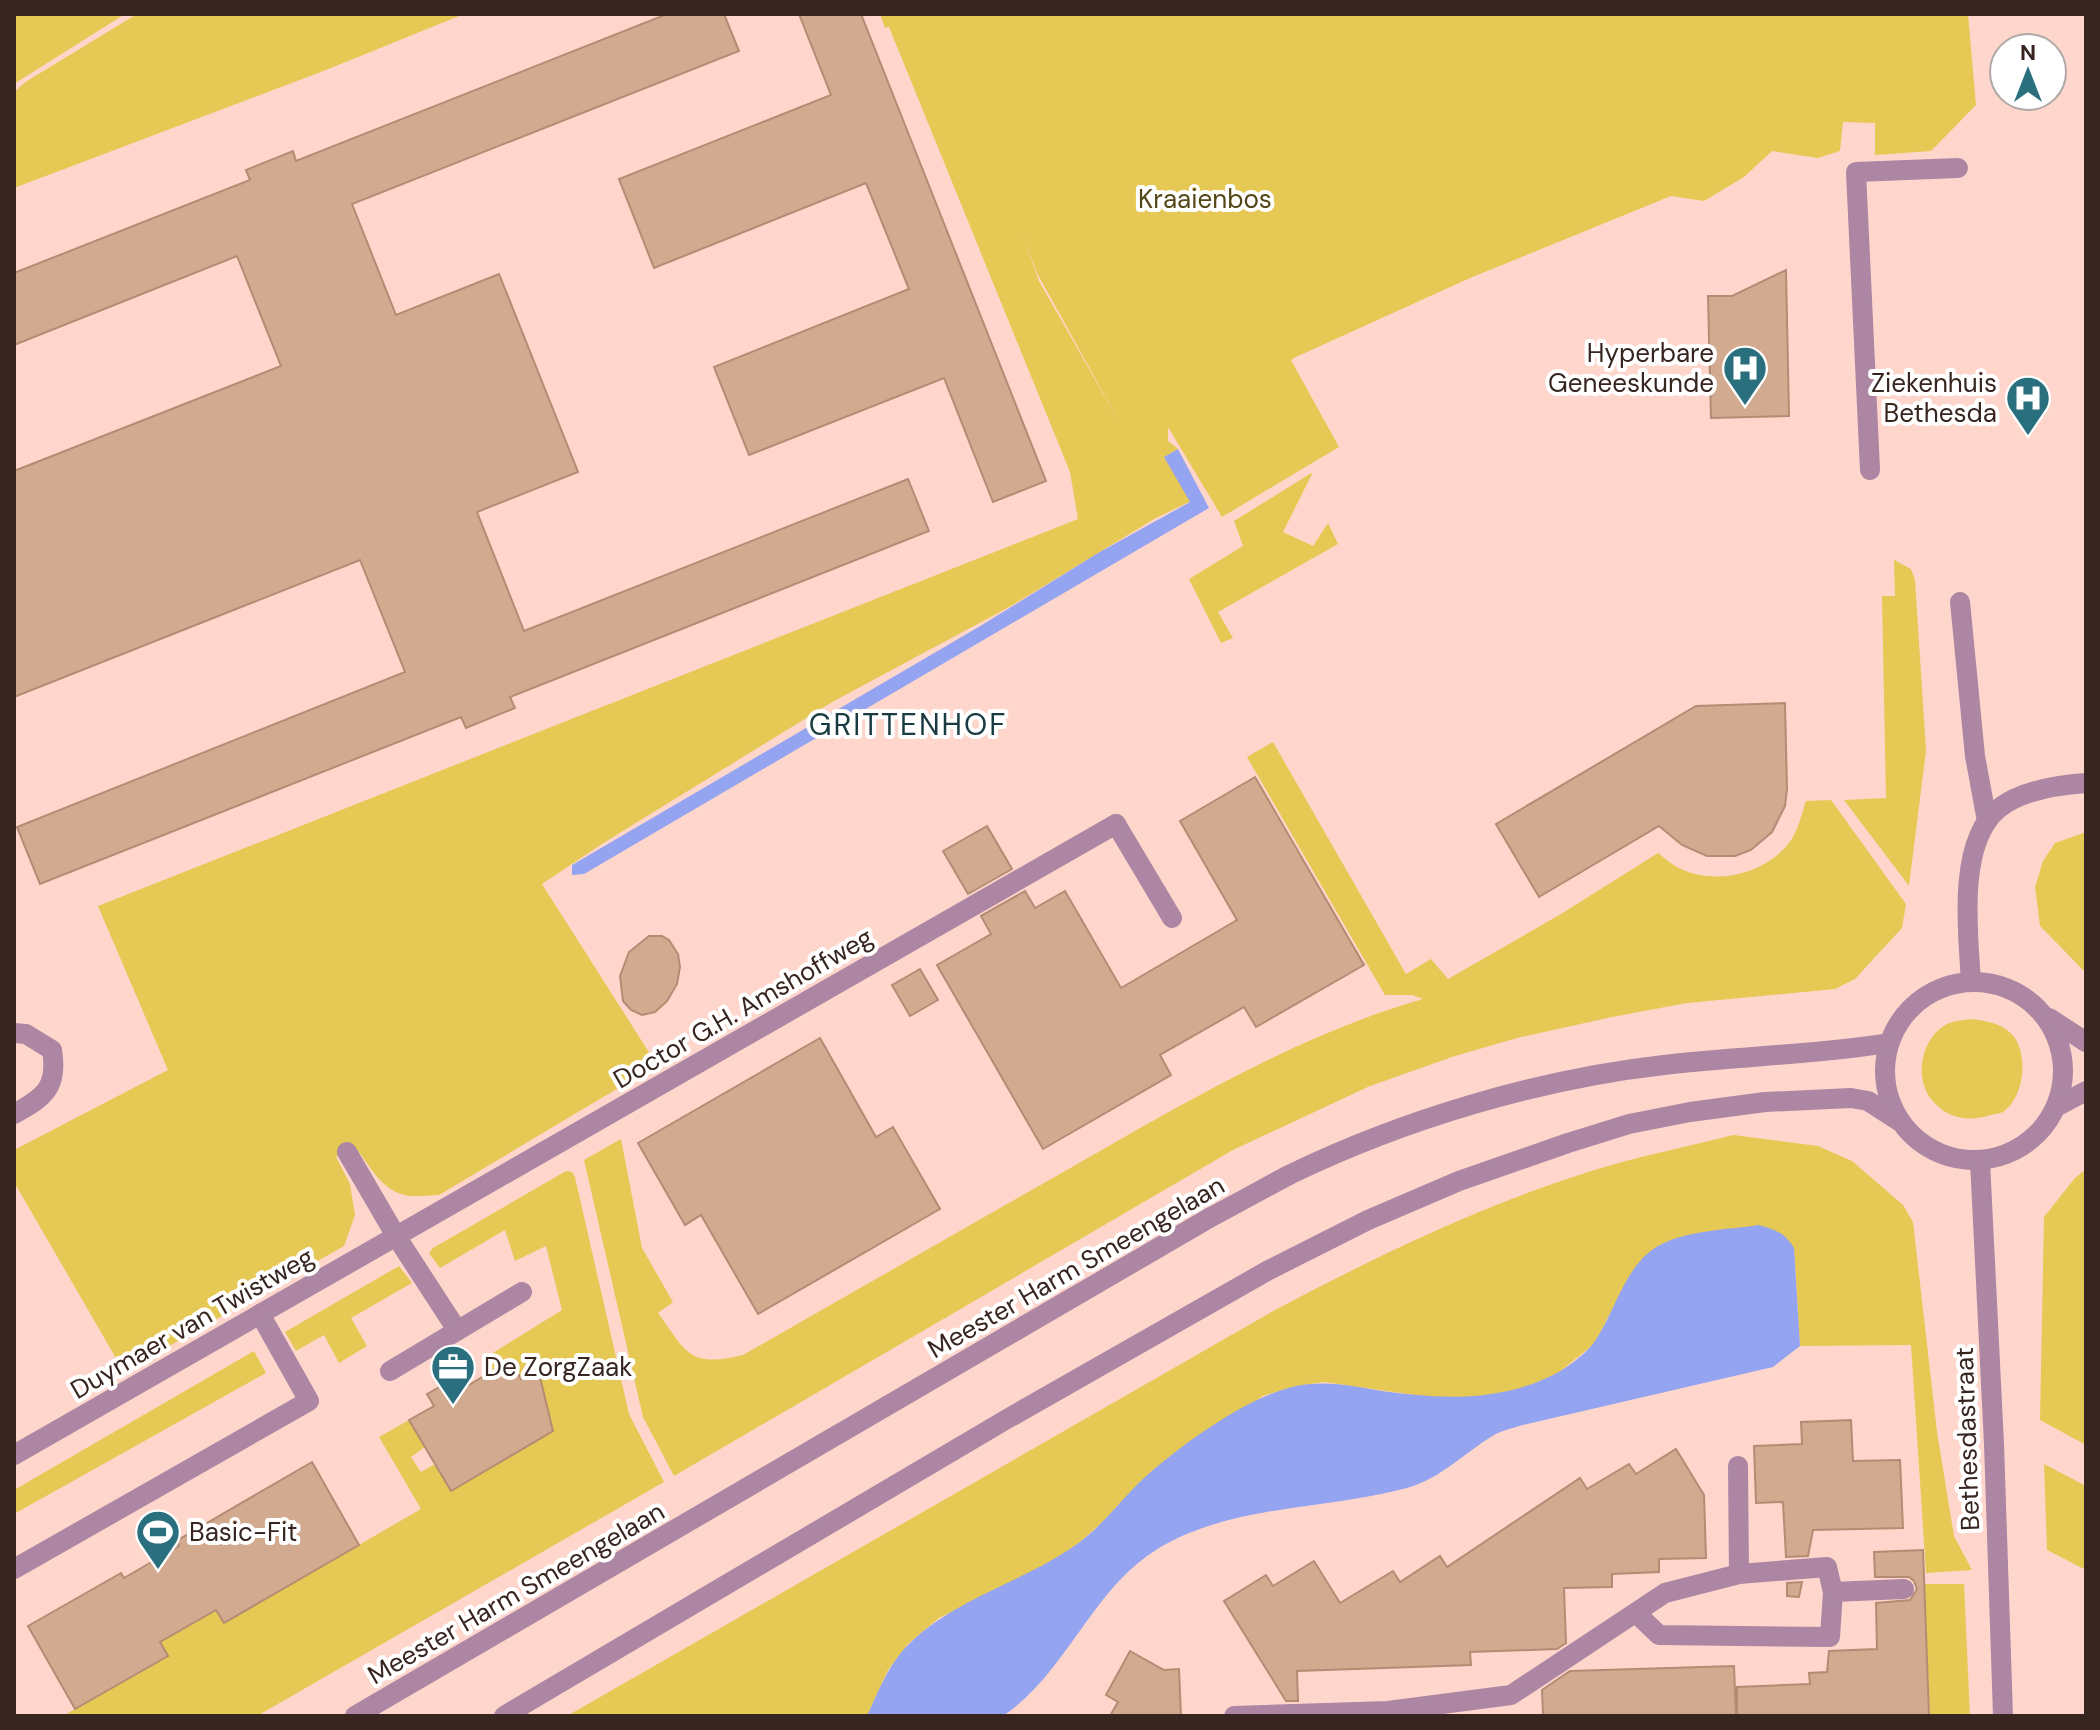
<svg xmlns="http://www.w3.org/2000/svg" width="2100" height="1730" font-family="'DM Sans',sans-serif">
<rect width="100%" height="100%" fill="#ffd6cc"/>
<!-- green -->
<g fill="#e6c854" fill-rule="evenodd">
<polygon points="14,14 125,14 14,84"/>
<polygon points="137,14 464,14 326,70 14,188 14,92 27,81"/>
<path d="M880,14H1968L1976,105L1931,151L1875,155V123L1843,122L1840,151L1818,158L1772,151L1744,177L1704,201L1671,196L1470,278L1296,357L1291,360L1339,447L1222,517L1168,427V441L1178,449L1164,457L1191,501L1154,519L1011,606L834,701L605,842L542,884L657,1065L439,1195C428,1195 415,1198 405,1195C380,1190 369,1163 354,1146L336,1157L350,1184L355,1215L344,1246L124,1372L14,1182V1150L168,1070L98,906L1078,519L1070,472L889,27L885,28ZM1023,236L1037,273L1121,425L1039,281Z"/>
<polygon points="1313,472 1283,532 1313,546 1328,523 1338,544 1218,612 1233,638 1221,643 1189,579 1243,546 1234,521"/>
<polygon points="1894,560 1911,569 1915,580 1926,751 1909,886 1844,800 1886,798 1882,596 1895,596"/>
<path d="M1273,742L1406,974L1431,959L1448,979L1561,914L1658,853C1665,858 1672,865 1679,868C1716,887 1771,873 1793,837C1799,826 1802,813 1806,801L1831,800L1906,904L1902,928L1855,979L1835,989L1687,1003L1612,1017L1517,1038L1455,1056L1370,1086L1233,1150L674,1476L643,1417L584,1160L621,1139L642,1248L673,1302L658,1313C687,1353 689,1368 743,1355C855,1291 967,1227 1079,1163C1189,1100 1301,1034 1423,999L1412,995H1385L1247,757Z"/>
<polygon points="2086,832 2086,973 2040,926 2035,887 2043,861 2055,843"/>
<path d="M1971,1019C1987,1021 2005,1024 2015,1038C2028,1059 2024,1097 2003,1112C2003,1112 1992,1115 1991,1115C1968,1122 1947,1119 1931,1099C1914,1077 1921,1038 1947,1024C1954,1021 1964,1020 1971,1019Z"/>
<path d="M1733,1135L1818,1146L1852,1161L1903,1205L1913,1222L1937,1432L1954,1536L1972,1570L1926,1573L1911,1345L1800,1346L1794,1248L1641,1261L1628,1280L1594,1344L1557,1374L1521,1389L1478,1397L1435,1398L1324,1382L1292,1387L1263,1396L1142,1480L1112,1514L1075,1546L1038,1570L939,1618L908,1644L888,1670L867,1716H567L1275,1310C1383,1253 1496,1198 1615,1164C1654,1153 1694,1145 1733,1135Z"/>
<polygon points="2086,1169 2086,1445 2040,1420 2044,1217 2075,1178"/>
<polygon points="566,1171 572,1172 575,1177 629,1414 664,1482 257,1716 63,1716 168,1656 160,1642 216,1610 224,1623 421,1509 379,1437 409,1420 425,1447 411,1457 421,1472 435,1464 451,1491 552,1432 538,1369 521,1379 511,1361 486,1375 484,1365 491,1354 562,1310 546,1246 515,1261 505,1230 440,1268 429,1253 433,1248"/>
<polygon points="399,1266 412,1283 351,1318 367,1346 339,1363 324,1335 296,1351 285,1332"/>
<polygon points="254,1351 266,1373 14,1514 14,1490"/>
<polygon points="2044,1464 2086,1486 2086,1570 2047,1550"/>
<polygon points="1924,1584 1964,1584 1970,1716 1930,1716"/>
</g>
<!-- water -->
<g fill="#94a4f0">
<polygon points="1178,449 1209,508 584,874 572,875 572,865 982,625 1098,553 1190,502 1164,457"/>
<path d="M1758,1225C1775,1229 1785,1233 1794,1248L1800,1346L1773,1367L1523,1425C1513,1428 1503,1430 1494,1435C1464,1453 1442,1478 1407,1488C1326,1510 1233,1504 1159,1548C1092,1588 1067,1673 1003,1716H867C879,1690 889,1663 910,1643C954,1600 1019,1583 1070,1549C1101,1529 1119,1501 1144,1478C1181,1445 1244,1399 1292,1387C1322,1380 1347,1385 1376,1390C1437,1399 1496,1403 1553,1375C1566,1369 1587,1353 1595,1341C1615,1312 1625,1265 1658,1246C1686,1230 1727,1230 1758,1225Z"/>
</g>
<!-- building -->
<g fill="#d2aa90" stroke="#b38c73" stroke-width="2">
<polygon points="667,14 724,14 739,51 352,204 396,315 499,274 578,472 477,512 524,631 908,479 929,531 510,697 515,708 466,728 461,717 40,884 17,827 405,672 360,560 14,697 14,471 281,366 237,256 14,345 14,273 250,180 246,170 293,151 296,161"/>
<polygon points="799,14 861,14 1046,481 993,502 944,378 749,455 714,367 909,289 866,183 654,268 619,179 831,95"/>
<polygon points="1786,270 1789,416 1711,418 1708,296 1732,296"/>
<polygon points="1785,703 1787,789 1785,806 1772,832 1751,850 1735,856 1707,856 1682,845 1659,826 1539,897 1496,824 1696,706"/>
<polygon points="1255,777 1364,965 1256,1027 1244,1007 1160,1055 1171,1075 1043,1149 937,965 991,934 981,916 1025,891 1035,908 1065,891 1121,988 1237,920 1180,821"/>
<polygon points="987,826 1012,869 968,894 943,851"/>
<polygon points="649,936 662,936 669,940 678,954 680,967 677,984 667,1001 655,1012 642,1015 631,1010 623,1001 620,976 629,952"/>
<polygon points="920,969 938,1000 910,1016 892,985"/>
<polygon points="820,1038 876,1137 893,1127 940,1209 758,1314 701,1215 685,1225 638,1143"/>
<polygon points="511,1360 521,1379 538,1369 553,1431 451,1491 409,1420 434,1406 427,1394 455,1378 462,1389"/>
<polygon points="1851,1420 1853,1461 1900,1460 1903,1528 1813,1530 1808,1556 1786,1557 1783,1502 1756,1503 1754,1446 1802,1444 1801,1422"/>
<polygon points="1676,1449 1704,1495 1706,1558 1659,1559 1659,1572 1612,1574 1612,1587 1564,1588 1566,1643 1557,1649 1470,1652 1471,1665 1297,1671 1298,1701 1286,1701 1224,1601 1266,1575 1273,1586 1314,1561 1340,1603 1393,1571 1400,1582 1440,1556 1447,1567 1580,1478 1587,1489 1629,1464 1636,1474"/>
<polygon points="312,1462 359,1545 224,1623 216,1610 160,1642 168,1656 75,1709 28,1626 121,1573 124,1578 179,1546 176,1541"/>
<polygon points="1923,1550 1929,1716 1737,1716 1737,1687 1810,1684 1809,1673 1827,1672 1829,1651 1877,1649 1876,1603 1910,1600 1917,1589 1914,1581 1909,1577 1875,1577 1874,1552"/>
<polygon points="1802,1582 1799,1597 1787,1596 1787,1583"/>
<polygon points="1130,1651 1164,1670 1179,1669 1181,1716 1110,1716 1118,1702 1106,1695"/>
<polygon points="1734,1666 1736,1716 1543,1716 1542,1690 1570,1671"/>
</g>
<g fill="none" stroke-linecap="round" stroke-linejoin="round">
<!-- service -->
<g stroke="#ac86a3" stroke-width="20">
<polyline points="1870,470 1856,172 1958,168"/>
<polyline points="1960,602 1975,756 1987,821"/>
<polyline points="1116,824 1172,918"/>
<path d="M14,1033L26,1034L52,1050C58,1087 45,1097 14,1114"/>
<polyline points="347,1152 396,1236 457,1330"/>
<polyline points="390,1371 522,1292"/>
<polyline points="14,1569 309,1401 260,1314"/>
</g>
<!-- minor -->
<g stroke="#ac86a3" stroke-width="20">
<path d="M1971,981C1968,934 1957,843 1998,809C2021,790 2058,785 2086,783"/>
<polyline points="14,1455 1116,824"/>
<polyline points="1738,1466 1739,1574"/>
<polyline points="1636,1613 1659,1635 1830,1637 1833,1592"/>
<polyline points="1234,1716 1388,1711 1511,1695 1665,1593 1739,1574 1827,1567 1833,1592 1904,1589"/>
</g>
<!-- tertiary -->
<g stroke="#ac86a3" stroke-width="20">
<circle cx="1974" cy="1071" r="89"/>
<polyline points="2049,1018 2086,1042"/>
<polyline points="2058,1106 2086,1091"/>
<polyline points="1980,1161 1994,1444 2003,1716"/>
<path d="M355,1716L1211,1217C1238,1203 1264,1188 1291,1174C1405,1119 1539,1079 1664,1065C1739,1056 1814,1055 1889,1043"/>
<polyline points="504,1716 1007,1419 1267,1271 1368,1220 1459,1181 1568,1143 1629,1124 1690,1112 1765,1102 1851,1098 1868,1101 1899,1121"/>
</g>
</g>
<!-- icons -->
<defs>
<g id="hospital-pin" transform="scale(2.3)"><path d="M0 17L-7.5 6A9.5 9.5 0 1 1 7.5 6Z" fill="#296f7e" stroke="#fff"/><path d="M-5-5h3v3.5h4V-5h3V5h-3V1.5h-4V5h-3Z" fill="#fff"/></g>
<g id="office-pin" transform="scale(2.3)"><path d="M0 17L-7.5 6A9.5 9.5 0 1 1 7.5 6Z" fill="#296f7e" stroke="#fff"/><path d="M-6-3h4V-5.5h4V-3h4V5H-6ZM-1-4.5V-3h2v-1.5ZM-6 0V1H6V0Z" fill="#fff"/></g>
<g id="stadium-pin" transform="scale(2.3)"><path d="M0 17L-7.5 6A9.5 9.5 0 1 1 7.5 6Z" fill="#296f7e" stroke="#fff"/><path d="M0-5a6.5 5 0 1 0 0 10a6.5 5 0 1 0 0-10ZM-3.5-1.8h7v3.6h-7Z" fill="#fff"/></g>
</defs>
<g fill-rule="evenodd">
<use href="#hospital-pin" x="1745" y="368"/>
<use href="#hospital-pin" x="2028" y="398"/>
<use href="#office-pin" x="453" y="1367"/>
<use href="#stadium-pin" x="158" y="1532"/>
</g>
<g text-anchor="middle" stroke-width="8" stroke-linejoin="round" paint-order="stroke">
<!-- park labels -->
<g font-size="26" fill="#544818" stroke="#fff">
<text x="1205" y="208">Kraaienbos</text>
</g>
<!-- poi labels -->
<g font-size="26" fill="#372520" stroke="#fff" text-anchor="end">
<text x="1714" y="362">Hyperbare<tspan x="1714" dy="30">Geneeskunde</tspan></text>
<text x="1997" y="392">Ziekenhuis<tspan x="1997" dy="30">Bethesda</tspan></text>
<text x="484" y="1376" text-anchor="start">De ZorgZaak</text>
<text x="189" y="1541" text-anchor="start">Basic-Fit</text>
</g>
<!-- street labels -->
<g font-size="26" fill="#372520" stroke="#fff">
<text transform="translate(743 1008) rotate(-30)" y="9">Doctor G.H. Amshoffweg</text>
<text transform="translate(1076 1267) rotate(-30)" y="9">Meester Harm Smeengelaan</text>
<text transform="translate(192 1323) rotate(-30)" y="9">Duymaer van Twistweg</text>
<text transform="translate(1967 1439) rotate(-92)" y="9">Bethesdastraat</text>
<text transform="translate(516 1593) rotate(-30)" y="9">Meester Harm Smeengelaan</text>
</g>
<!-- quarter labels -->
<g font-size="30" letter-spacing="2" fill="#193a41" stroke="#fff">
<text x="908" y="735">GRITTENHOF</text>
</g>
</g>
<!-- border -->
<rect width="2100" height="1730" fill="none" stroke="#372520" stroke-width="32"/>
<!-- north arrow -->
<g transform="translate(2028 72)"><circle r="38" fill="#ffffff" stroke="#afa8a6" stroke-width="2"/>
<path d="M0-6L14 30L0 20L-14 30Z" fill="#296f7e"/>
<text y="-12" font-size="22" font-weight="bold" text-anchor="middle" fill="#372520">N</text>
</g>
</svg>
